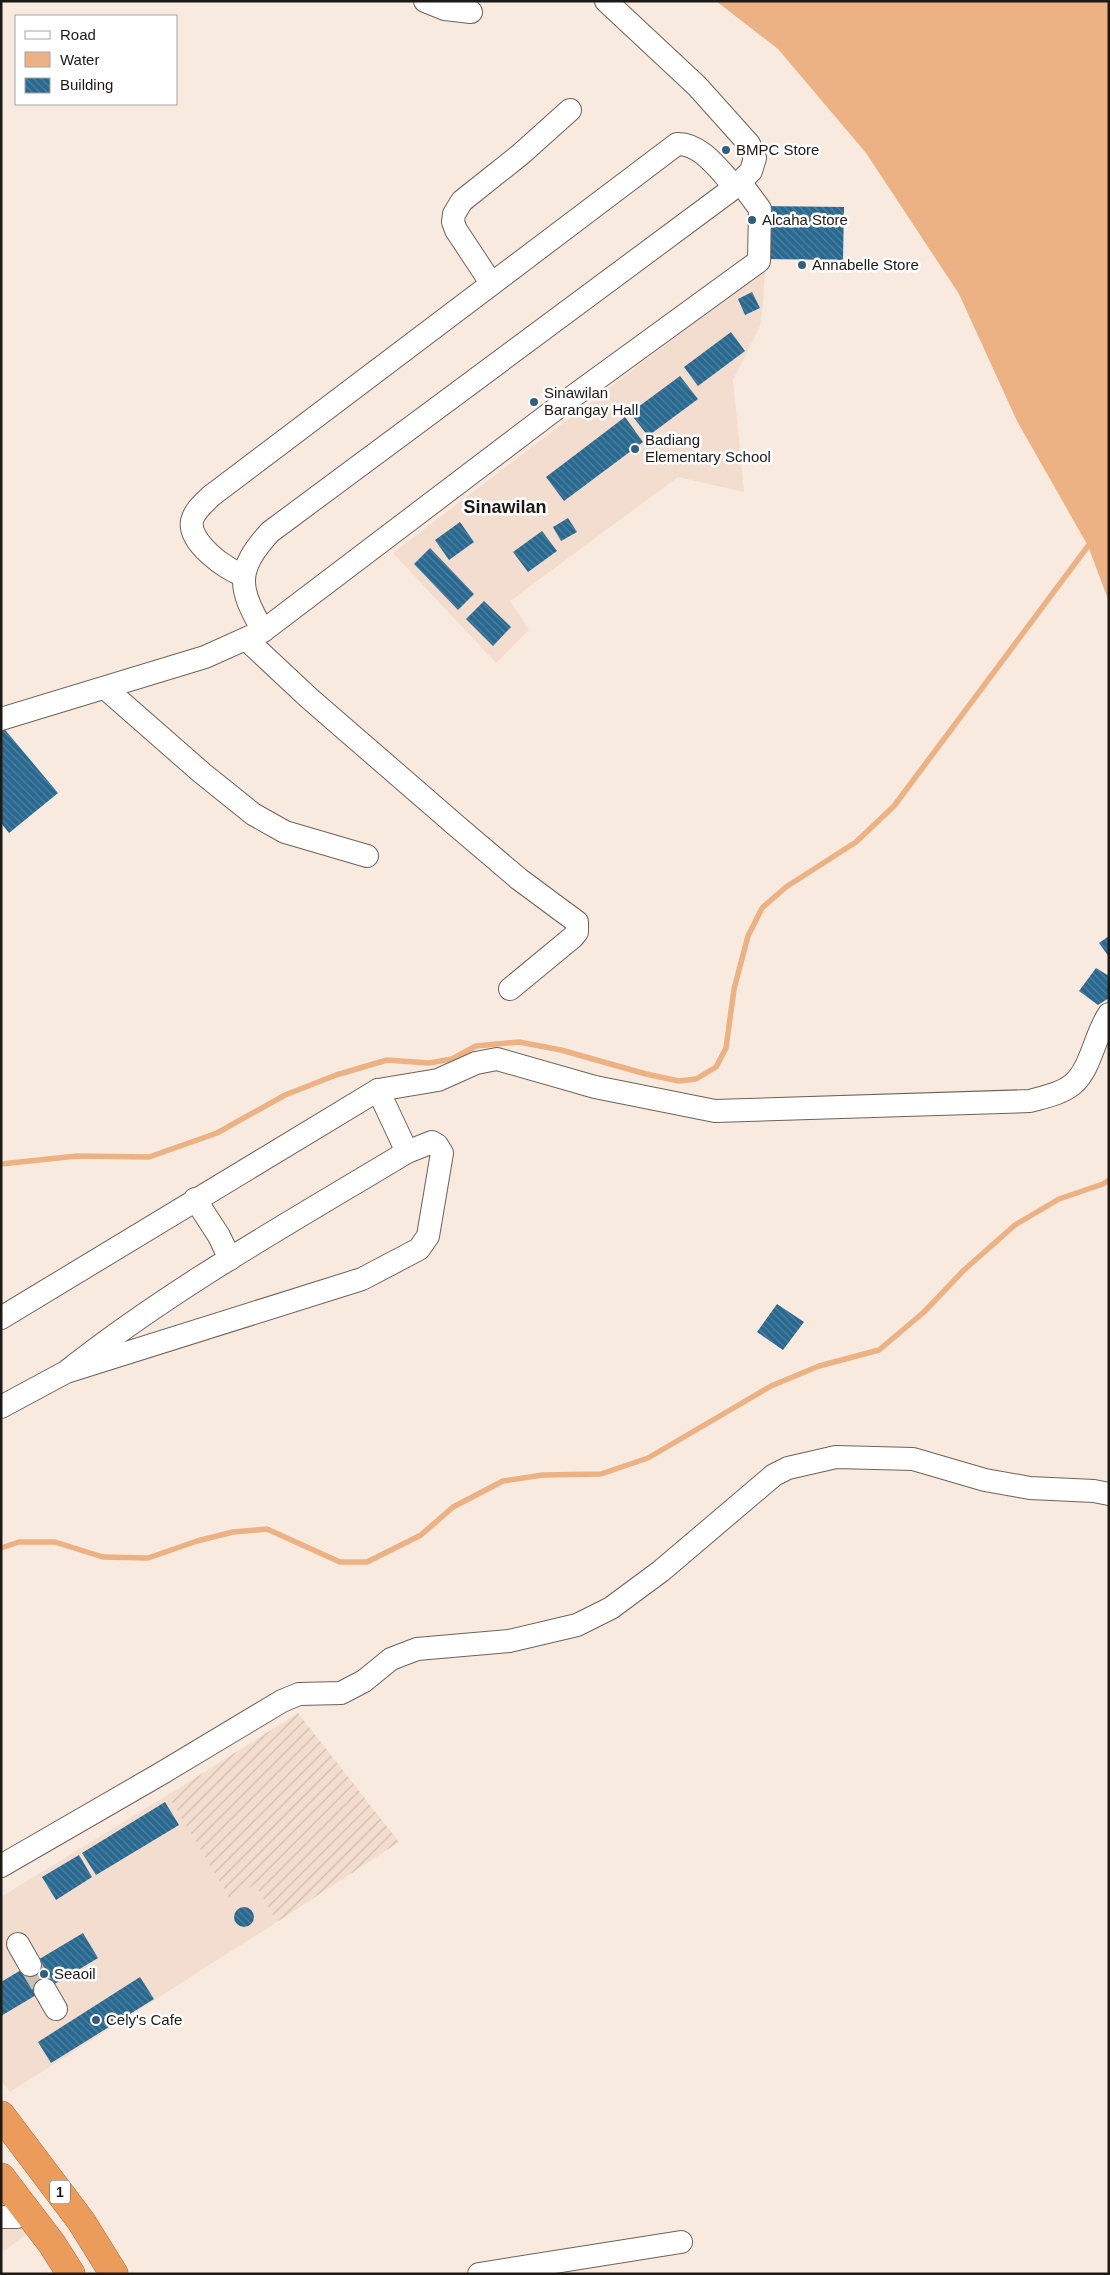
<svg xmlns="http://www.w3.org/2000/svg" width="1110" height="2275" font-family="Arial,sans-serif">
<defs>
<pattern id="industrial-furrows" width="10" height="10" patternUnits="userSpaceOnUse" patternTransform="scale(1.25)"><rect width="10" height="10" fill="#f2ddce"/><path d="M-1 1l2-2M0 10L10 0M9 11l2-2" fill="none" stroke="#cfbdb0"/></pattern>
<pattern id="building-back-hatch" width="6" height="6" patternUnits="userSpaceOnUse" patternTransform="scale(1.25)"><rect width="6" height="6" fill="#286991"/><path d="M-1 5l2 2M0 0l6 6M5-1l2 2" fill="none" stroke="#54819d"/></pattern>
</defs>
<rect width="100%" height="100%" fill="#f9eae0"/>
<!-- built -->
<g fill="#f2ddce">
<polygon points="765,269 763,304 760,326 733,380 744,492 678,477 510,601 529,630 496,663 393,553"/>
<polygon points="168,1795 230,1899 255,1884 277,1922 10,2092 1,2081 1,1897"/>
<polygon points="1,2197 28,2233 1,2253"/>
</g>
<!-- industrial -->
<polygon fill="url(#industrial-furrows)" points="298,1713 399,1842 277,1922 255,1884 230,1899 168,1795"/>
<!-- water -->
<polygon fill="#edb284" points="716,1 1109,1 1109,602 1088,546 1017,421 959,294 866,153 778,49"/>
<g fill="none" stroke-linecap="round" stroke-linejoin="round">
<!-- stream -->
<g stroke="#edb284" stroke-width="5.5">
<polyline points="1,1164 77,1156 149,1157 217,1133 285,1095 336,1075 387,1060 429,1063 452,1059 476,1046 519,1042 561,1050 646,1074 679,1081 696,1079 716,1067 726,1048 734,989 748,936 762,908 786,887 856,842 894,806 1088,546"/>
<polyline points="1,1548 19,1542 55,1542 103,1557 148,1558 197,1541 233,1532 267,1529 340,1562 367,1562 421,1535 453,1507 503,1481 543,1475 601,1474 648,1458 771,1386 819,1366 879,1350 924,1312 964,1270 1015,1225 1059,1199 1103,1184 1109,1180"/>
</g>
</g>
<!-- building -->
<g fill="url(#building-back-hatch)">
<polygon points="762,206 844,207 843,260 761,259"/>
<polygon points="752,292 760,308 745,315 738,299"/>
<polygon points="731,332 745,351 698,386 684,367"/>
<polygon points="680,376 698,399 648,436 630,413"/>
<polygon points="625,417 643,442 564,501 546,477"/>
<polygon points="568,518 577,532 561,541 553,527"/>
<polygon points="460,522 474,542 449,560 435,540"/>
<polygon points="542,531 557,551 528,572 513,552"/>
<polygon points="430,548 474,594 458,610 414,564"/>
<polygon points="484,601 511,627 493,646 466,619"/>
<polygon points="1,725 58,793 9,833 1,823"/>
<polygon points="1109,936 1109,957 1099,943"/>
<polygon points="1096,968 1109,976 1109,998 1098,1005 1079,991"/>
<polygon points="777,1304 804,1322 783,1350 757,1332"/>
<polygon points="165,1802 179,1825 96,1875 82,1853"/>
<polygon points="79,1855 92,1877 56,1900 42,1877"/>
<circle cx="244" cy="1917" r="10"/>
<polygon points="83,1933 98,1958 1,2016 1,1982"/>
<polygon points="140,1977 154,1999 51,2063 38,2042"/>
</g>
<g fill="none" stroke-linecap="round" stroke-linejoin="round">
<!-- minor-tunnel -->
<polyline stroke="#cdc0b7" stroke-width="22" stroke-dasharray="22 11" stroke-linecap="butt" points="30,1965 45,1990"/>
<!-- minor casing -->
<g stroke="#6e6259" stroke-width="24">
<g id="minor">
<polyline points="425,1 445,9 471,12"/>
<polyline points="491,283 456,230 453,222 454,214 462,201 521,154 570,110"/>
<path d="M243,575C226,570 188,542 192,521C194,511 204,503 211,496L677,144C701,143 720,171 735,187"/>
<polyline points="263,631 557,408 759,261 760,209 740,182"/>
<polyline points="246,639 309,698 459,828 519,879 577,922 577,932 573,937 510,989"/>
<polyline points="105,688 202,773 253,814 285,832 367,856"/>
<path d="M1,719L205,657L263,631C238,587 235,571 270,532L735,187L751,171L755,158L749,144L697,86L606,1"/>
<polyline points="378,1090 407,1152"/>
<polyline points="195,1199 219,1236 230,1259"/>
<path d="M1,1318L378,1090L438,1080L476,1063L497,1059L595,1087L715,1111L1030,1101C1044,1097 1061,1094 1073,1084C1091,1069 1095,1034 1109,1014"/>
<path d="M1,1407L66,1372L362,1279L419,1249L428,1236L442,1153L437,1145L432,1142L407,1152C291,1222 172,1288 66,1372"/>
<polyline points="1,1866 162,1773 282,1701 299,1694 341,1693 364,1681 391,1659 417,1649 509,1641 577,1625 611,1608 661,1571 774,1475 788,1468 836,1457 913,1459 985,1480 1030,1488 1094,1491 1109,1494"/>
<polyline points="18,1944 30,1965"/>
<polyline points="45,1990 56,2009"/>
<polyline points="1,2217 17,2217 27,2210"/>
<polyline points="479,2274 681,2242"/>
</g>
</g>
<!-- highway casing -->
<g stroke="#a36e42" stroke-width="29">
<g id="highway">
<polyline points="1,2115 81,2221 114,2274"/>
<polyline points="1,2177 52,2244 71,2274"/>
</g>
</g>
<!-- minor -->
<use href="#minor" stroke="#fff" stroke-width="22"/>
<!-- highway -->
<use href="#highway" stroke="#eb9c5a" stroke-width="28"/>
</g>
<!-- markers -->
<g fill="#305f7e" stroke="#fff" stroke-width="2">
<circle cx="726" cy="150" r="5"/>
<circle cx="752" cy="220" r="5"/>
<circle cx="802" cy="265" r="5"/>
<circle cx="534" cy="402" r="5"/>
<circle cx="635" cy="449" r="5"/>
<circle cx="44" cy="1974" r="5"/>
<circle cx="96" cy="2020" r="5"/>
</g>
<g text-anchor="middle" stroke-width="5" stroke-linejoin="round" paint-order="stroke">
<!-- shield labels -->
<rect fill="#fff" stroke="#615e5b" stroke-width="1" x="50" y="2180.5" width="20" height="23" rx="4"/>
<g font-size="14" font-weight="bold" fill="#1d1915">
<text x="60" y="2197">1</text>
</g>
<!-- poi labels -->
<g font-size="15" fill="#1d1915" stroke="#fff" text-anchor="start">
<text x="736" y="155">BMPC Store</text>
<text x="762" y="225">Alcaha Store</text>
<text x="812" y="270">Annabelle Store</text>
<text x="544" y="398">Sinawilan<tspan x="544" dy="17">Barangay Hall</tspan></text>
<text x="645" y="445">Badiang<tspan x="645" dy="17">Elementary School</tspan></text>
<text x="54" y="1979">Seaoil</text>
<text x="106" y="2025">Cely's Cafe</text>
</g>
<!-- quarter labels -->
<g font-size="18" font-weight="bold" fill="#1d1915" stroke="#fff">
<text x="505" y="513">Sinawilan</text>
</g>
</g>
<!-- border -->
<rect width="1110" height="2275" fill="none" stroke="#1d1915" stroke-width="5"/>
<!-- legend -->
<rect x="15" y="15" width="162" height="90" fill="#ffffff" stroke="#a5a3a1"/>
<rect x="25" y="31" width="25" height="8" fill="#ffffff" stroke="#a5a3a1"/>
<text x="60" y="40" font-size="15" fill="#1d1915">Road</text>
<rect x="25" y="52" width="25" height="15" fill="#edb284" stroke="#a5a3a1"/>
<text x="60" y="65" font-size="15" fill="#1d1915">Water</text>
<rect x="25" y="78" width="25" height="15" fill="url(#building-back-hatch)" stroke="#a5a3a1"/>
<text x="60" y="90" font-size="15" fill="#1d1915">Building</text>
</svg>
